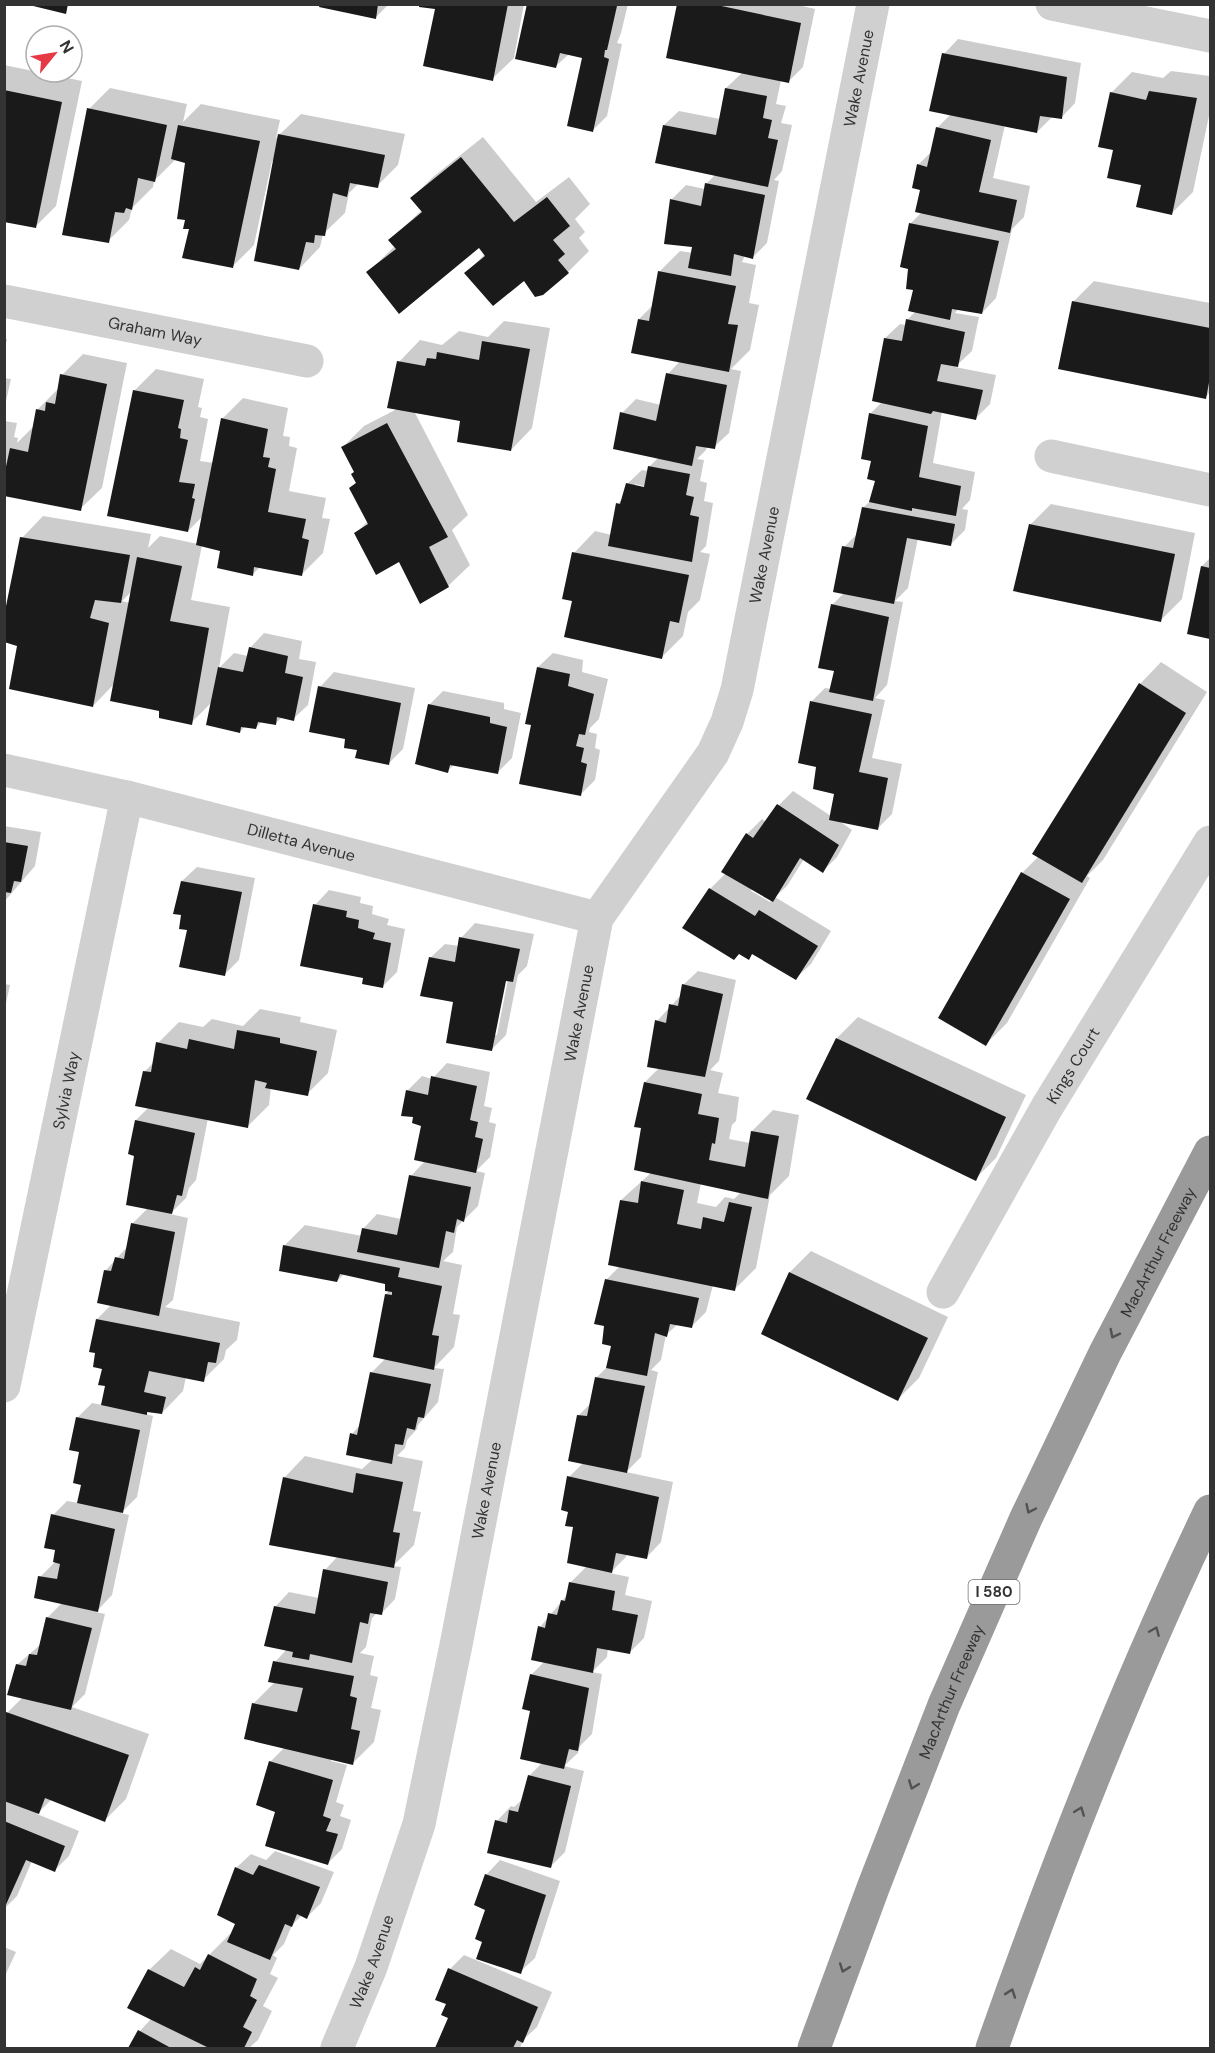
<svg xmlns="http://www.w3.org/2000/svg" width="1215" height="2053" font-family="'DM Sans',sans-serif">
<rect width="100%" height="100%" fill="#fff"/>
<!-- shadow -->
<g fill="#0003" fill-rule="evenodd">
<polygon points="322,4 389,4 376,17"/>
<polygon points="421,4 524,4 514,58 492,79 436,8"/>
<polygon points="528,4 628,4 621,33 617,43 622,44 607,116 593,130 584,57 569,54 556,66"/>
<path d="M679,4H794L815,9L803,67L788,82L781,80L776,104L786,106L781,123L792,125L782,171L774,180L779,181L767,243L753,257L745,255L742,262L756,265L749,303L759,305L750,350L731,369L741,371L729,433L714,447L707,446L706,450L697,459L704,460L700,481L707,483L704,501L713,503L706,546L700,552L710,554L700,600L688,612L683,636L661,658L574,600V553L595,531L612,535L618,504L623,498L627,484L642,470L649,471L650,466L659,457L622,413L636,399L661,405L668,374L680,361L639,319L653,305L659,272L680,251L693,253L694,246L672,199L686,185L705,189L706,184L716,174L664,125L679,111L720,119L726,88L743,72ZM635,484L652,488L635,487Z"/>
<path d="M958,39L1081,63L1075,103L1061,118L1052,117L1037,132L1005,125L993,178L1030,186L1024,217L1012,229L996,298L982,313L959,308L955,313L979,317L972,351L955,367L996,375L990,404L976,418L942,411L933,463L975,472L970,500L962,509L968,510L965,530L950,545L918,538L908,588L895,601L903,602L887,685L875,698L885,700L872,758L902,764L892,814L878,828L838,820L852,830L837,857L823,871L804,859L787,886L775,897L831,931L811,964L796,978L753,953L748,958L710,889L726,873L723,871L747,834L762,819L766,822L779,805L793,791L831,816L835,793L817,766L811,702L825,688L832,689L836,669L832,605L844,593V547L858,533L863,508L872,499L877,480L873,460L870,414L882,402L885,338L900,324L906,325L907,320L916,311L910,224L922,212V189L918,165L932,151L937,128L951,114L944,54ZM752,888L772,900L770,902L751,891Z"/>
<polygon points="4,65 82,81 56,206 35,227 4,220"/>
<polygon points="1171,71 1210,76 1210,111 1193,192 1172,213 1143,184 1114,149 1111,93 1132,72 1163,78"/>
<polygon points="110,88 187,104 183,122 201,104 280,120 276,138 301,114 405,134 398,165 377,186 359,183 349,193 345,213 323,234 320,247 299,269 274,161 272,161 254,245 233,266 191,228 186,218 187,162 176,159 154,181 153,187 132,208 129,220 108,241 89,109"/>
<polygon points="483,137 536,202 569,177 590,204 575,219 585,232 579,238 589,251 568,272 524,279 466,273 485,254 480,246 368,272 395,246 390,240 422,210 412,198 433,177"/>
<polygon points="1094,281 1210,303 1210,392 1206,397 1073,302"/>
<polygon points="504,321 550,328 532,428 511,450 462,420 414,411 468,515 452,530 470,565 448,586 399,560 356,533 368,521 351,488 357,482 356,472 343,447 364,426 397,409 399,362 420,340 442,345 459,331 488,337"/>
<polygon points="4,339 7,339 4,352"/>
<polygon points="83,354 127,363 102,488 80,509 4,476 4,421 17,423 14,437 18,438 17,443 33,427 37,410 59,388 62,375"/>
<path d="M156,369L204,379L198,407L202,408L200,417L208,419L200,461L214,463L222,419L243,398L288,408L283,436L290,437L289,446L297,448L289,491L326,498L322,518L330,519L323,553L301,575L260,567L253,574L221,550L202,545L191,600L230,607L219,668L234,653L248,656L250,648L264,633L302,641L299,659L316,662L308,705L293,719L282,717L275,724L262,721L256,728L245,726L240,732L212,702L191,723L160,710L115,683L93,706L19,644L22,538L43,516L151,534L148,548L160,536L198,544L204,515L188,531L109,515L135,390ZM133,590L130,603L122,601Z"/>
<polygon points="4,378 11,379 4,410"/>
<polygon points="1051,504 1195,533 1182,599 1160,621 1030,525"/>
<polygon points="1210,558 1210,637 1189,633 1202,566"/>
<polygon points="553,653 583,660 582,672 608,679 599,719 590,728 589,732 597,734 595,748 600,750 595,780 581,794 533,724 538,667"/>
<polygon points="1161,662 1207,692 1103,860 1087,876 1090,878 1007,1023 986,1044 1022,873 1039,856 1140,684"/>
<polygon points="334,672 415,688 403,749 389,763 358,748 346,738 320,687"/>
<polygon points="443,691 504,703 504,709 521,713 512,758 498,772 454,765 447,771 429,705"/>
<polygon points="4,826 41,832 35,866 4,902"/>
<polygon points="197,867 255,878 239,960 224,975 189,929 182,881"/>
<polygon points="329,890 361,897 360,903 373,906 372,914 389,919 387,925 405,929 397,972 383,986 365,977 315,905"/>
<path d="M475,923L534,934L527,966L518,975L506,1035L492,1049L454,1000L430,958L445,944L459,946L461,938ZM506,973L509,974L497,1035H494Z"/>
<path d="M698,971L736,980L719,1061L710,1070L723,1073L718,1093L739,1097L736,1121L732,1125L729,1139L750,1143L752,1131L773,1110L799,1115L789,1176L770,1195L756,1268L735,1289L713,1285L706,1312L692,1326L678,1324L666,1335L661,1360L651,1370L658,1372L641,1457L626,1472L673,1482L661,1542L647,1557L627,1553L626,1557L610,1573L629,1577L625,1595L652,1601L644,1638L629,1653L608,1648L607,1657L592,1672L602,1674L592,1734L580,1746L578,1753L564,1766L584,1771L565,1852L551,1866L497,1821L511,1806L514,1807L523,1799L529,1776L543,1762L532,1710L531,1675L545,1661L540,1627L568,1594L570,1583L587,1566L570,1511L569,1477L583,1463L578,1416L591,1403L597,1377L608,1366L613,1345L606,1325V1280L620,1266L621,1200L652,1172L643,1127L645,1082L660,1067L657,1021L681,995L683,985ZM701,1183L741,1192L734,1199L725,1197L716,1207L697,1203Z"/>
<polygon points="4,984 10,985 4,1012"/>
<polygon points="260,1009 301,1017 300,1022 337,1030 328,1073 307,1094 271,1087 269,1105 248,1126 208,1118 196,1180 189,1188 186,1198 170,1214 188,1218 173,1300 165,1307 240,1322 237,1340 226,1350 224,1359 203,1380 186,1377 183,1391 162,1413 149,1411 145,1414 153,1416 137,1497 121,1513 129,1515 112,1595 96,1612 105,1614 85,1694 72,1707 149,1734 126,1799 105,1820 52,1799 37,1814 79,1831 69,1856 55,1870 32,1861 17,1896 4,1909 4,1754 7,1747 4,1746 4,1720 7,1713 23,1697 18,1664 41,1644 47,1618 63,1602 40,1577 55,1562 57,1549 53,1515 67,1501 79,1503 82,1484 77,1418 92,1403 103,1405 107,1385 97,1319 112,1304 106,1270 128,1246 132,1224 148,1208 136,1155 136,1120 149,1107 144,1072 155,1061 158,1043 179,1022 203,1027 212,1019 243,1026"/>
<polygon points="858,1017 1026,1095 996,1158 975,1179 837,1038"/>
<polygon points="447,1063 490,1072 484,1106 492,1108 489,1122 496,1124 490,1157 476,1171 485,1173 478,1206 457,1227 453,1252 443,1261 462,1265 453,1314 460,1315 454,1347 434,1368 444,1369 438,1402 418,1425 417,1429 407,1440 405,1448 397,1456 423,1461 413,1511 421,1512 414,1545 393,1566 401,1567 395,1599 381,1614 377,1613 372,1618 366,1647 360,1653 374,1656 370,1675 378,1677 371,1708 381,1710 374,1742 353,1763 332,1758 331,1761 347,1765 336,1802 344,1805 340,1816 351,1820 342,1849 327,1864 277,1811 270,1762 285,1747 246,1738 254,1703 275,1682 275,1662 287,1649 275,1607 289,1592 319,1598 325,1570 338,1556 284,1478 305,1456 362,1469 373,1459 352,1434 360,1425 371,1373 386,1358 386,1294 390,1290 387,1283 344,1274 337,1281 284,1246 305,1225 362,1236 363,1229 377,1214 401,1219 411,1176 425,1161 423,1125 415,1116 407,1091 422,1076 432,1079"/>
<polygon points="811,1251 948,1317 919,1378 898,1399 763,1333 790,1272"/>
<polygon points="275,1851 334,1872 321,1903 307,1917 302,1915 292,1925 284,1944 273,1955 277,1958 270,1974 278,1978 263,2006 272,2011 258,2040 249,2048 130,2048 140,2031 152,2018 149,1970 171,1949 200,1964 230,1934 232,1935 237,1923 236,1868 251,1854 266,1860"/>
<polygon points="500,1860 560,1881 535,1958 520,1972 484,1941 487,1909 486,1875"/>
<polygon points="4,1947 16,1952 4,1978"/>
<polygon points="464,1955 552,1992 537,2027 523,2040 520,2048 437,2048 450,2017 448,2003 450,1969"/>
</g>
<!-- building -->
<g fill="#1a1a1a">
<polygon points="25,4 68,4 66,14"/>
<polygon points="320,4 378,4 376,19 319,7"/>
<polygon points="419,4 508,4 493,81 423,66 435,9 419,7"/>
<polygon points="527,4 617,6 607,50 605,50 604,57 609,59 593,132 567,126 582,58 560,53 556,68 515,59"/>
<polygon points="677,4 712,4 801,23 789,83 666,58"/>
<polygon points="942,53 1067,77 1062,119 1040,116 1037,133 929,111"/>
<polygon points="725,88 767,96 763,118 772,120 768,138 778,140 768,187 655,163 663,125 716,135"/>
<polygon points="4,90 62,102 36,228 4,222"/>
<polygon points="1149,91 1197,98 1172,215 1136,207 1141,185 1107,178 1113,150 1098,147 1110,92 1146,100"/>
<polygon points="87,108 167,125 155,182 138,178 132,210 126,208 124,213 115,212 109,243 62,235"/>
<polygon points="178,125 260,141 233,268 182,258 189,229 183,229 185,220 177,219 185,163 171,159"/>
<polygon points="936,127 991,140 979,192 1017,200 1010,233 915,212 920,190 912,188 917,164 927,167"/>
<polygon points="278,134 385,155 378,188 350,183 347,197 333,193 325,236 315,235 314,243 306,242 299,270 254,261"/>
<polygon points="461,157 514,222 547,197 570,226 553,240 565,254 558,260 569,273 543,295 535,297 524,281 493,306 464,273 485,256 479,248 399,314 366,272 396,249 388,240 422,212 410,198"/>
<polygon points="705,183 765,195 753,259 734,254 731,276 688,268 692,247 664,244 670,199 701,206"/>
<polygon points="909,223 999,241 982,314 952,309 950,320 908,311 913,290 906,289 908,269 900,267"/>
<polygon points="658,271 736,286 728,324 738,325 729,372 631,353 638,319 649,321"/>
<polygon points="1072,301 1210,328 1210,377 1206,399 1058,369"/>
<polygon points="906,319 965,332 958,367 941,364 937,381 983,390 976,420 933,411 931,414 872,401 884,338 902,341"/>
<polygon points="482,341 530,349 511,451 457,442 460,421 387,408 397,361 425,366 427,358 436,359 437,352 479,360"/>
<polygon points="666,373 727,385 715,449 696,446 692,466 613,449 620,412 656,421"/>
<polygon points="60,374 107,384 81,511 4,496 4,476 10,448 28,452 36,409 45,411 46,402 55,404"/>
<polygon points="133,390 184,400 178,428 181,429 180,438 188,440 179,482 195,484 192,498 195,499 188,532 107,516"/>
<polygon points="869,413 928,426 919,477 961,486 956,516 912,508 912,511 869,502 875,481 867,479 871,461 861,459"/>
<polygon points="221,418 268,429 263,457 270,458 268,467 276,469 268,512 306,519 302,538 309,540 302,576 254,567 253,576 217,568 220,551 196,545"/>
<polygon points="387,423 448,537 429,547 449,587 420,604 399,562 376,575 354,533 368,524 349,488 356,483 351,474 354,472 341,447"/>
<polygon points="648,466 690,474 686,495 694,497 690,515 699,517 692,562 608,546 616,503 620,504 626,483 644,487"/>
<polygon points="862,507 955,524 951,546 907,538 894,604 833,592 842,546 853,548"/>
<polygon points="1029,524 1175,554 1161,622 1013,591"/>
<polygon points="20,537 130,555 121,603 95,600 90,618 109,623 93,707 9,689 17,646 4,642 4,616"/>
<polygon points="572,552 689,575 679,623 670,621 662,659 564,637 572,601 562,599"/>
<polygon points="137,557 182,566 170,621 209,628 192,725 159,718 159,711 110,701"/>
<polygon points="1201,566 1210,568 1210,639 1187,634"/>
<polygon points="831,604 889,617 873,701 829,692 834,671 818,668"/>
<polygon points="249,647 288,656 285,673 303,677 294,721 277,717 276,725 258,722 256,729 241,727 240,733 206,725 218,667 243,672"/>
<polygon points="537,667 570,674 568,686 594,694 585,735 579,734 576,746 584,748 581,762 587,764 581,796 519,784 531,725 525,724"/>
<polygon points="1139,683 1186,713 1082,883 1032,854"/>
<polygon points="318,686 401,703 389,765 355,758 357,750 344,748 345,739 309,732"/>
<polygon points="810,701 872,714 859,772 888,778 878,830 829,820 834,794 813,789 816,767 798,763"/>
<polygon points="428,704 490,717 490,723 507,727 498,774 450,765 448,773 415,764"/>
<polygon points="777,804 839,845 823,873 800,858 773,902 721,872 746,833 753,838"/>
<polygon points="4,842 28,846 21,882 14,881 11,893 4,892"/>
<polygon points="1021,872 1070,899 986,1046 938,1018"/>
<polygon points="181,881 242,892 225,976 179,967 187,930 179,929 181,915 173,914"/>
<polygon points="709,888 755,916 759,910 818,946 796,980 752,954 749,960 739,954 734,960 682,928"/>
<polygon points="313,904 347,911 346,917 359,920 358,928 375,933 373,939 391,943 383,988 362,984 363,978 300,966"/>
<polygon points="459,937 520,949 513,982 506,981 492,1051 446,1043 453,1002 420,996 429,957 455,962"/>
<polygon points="682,984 723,994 705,1077 647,1067 655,1020 666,1023 669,1004 678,1006"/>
<polygon points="237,1030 280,1038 280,1043 317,1051 308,1096 265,1088 267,1083 255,1080 248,1128 135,1106 143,1071 151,1072 156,1042 187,1049 189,1039 234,1049"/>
<polygon points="836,1038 1006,1117 976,1181 806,1099"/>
<polygon points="431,1076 477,1086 470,1120 478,1122 475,1137 483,1139 476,1173 414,1160 421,1126 412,1123 413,1117 401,1116 406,1090 428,1095"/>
<polygon points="644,1082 702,1094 698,1114 719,1118 715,1144 712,1143 709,1160 745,1167 751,1131 779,1136 768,1199 634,1170 641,1128 634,1127"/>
<polygon points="135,1120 195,1133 182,1196 177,1195 172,1214 126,1205 134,1156 128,1154"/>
<polygon points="409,1175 471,1187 464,1222 457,1219 454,1233 446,1231 439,1268 357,1252 362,1228 397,1235"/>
<polygon points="641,1181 684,1190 677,1224 701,1229 703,1217 724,1222 729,1202 752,1207 735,1291 608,1265 620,1200 638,1203"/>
<polygon points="131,1223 175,1232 159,1316 97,1303 104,1270 111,1271 115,1257 124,1259"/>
<polygon points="283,1245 400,1268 398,1277 442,1286 432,1335 439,1336 434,1370 373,1357 385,1294 392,1295 392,1292 385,1291 385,1284 340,1274 337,1282 279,1271"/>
<polygon points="789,1272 928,1338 898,1401 761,1334"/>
<polygon points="605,1279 699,1298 692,1328 670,1324 667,1337 655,1333 647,1376 606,1368 611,1346 602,1344 604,1326 594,1324"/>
<polygon points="96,1319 220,1343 216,1363 208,1362 204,1382 149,1371 144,1392 166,1397 162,1414 147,1412 147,1415 101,1405 105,1386 98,1385 102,1369 93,1367 95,1353 89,1352"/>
<polygon points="370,1372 431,1384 424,1418 418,1417 415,1430 407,1428 403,1445 395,1444 392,1464 346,1455 350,1433 357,1435"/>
<polygon points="595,1377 645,1386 627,1473 568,1461 577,1415 587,1416"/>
<polygon points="76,1417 140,1430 123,1513 77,1503 81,1485 73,1483 79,1452 69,1450"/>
<polygon points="356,1473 403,1482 393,1532 400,1533 394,1568 269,1545 283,1477 353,1493"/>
<polygon points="567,1476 659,1497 647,1559 616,1553 612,1573 567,1563 573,1527 565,1526 568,1512 561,1510"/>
<polygon points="51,1514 115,1529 98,1612 34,1598 38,1576 57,1579 60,1564 53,1562 55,1550 44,1548"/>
<polygon points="323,1569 388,1582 382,1615 370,1613 368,1624 360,1622 352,1663 310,1654 309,1660 292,1657 293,1652 264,1646 274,1606 315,1614"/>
<polygon points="569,1582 615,1591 612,1610 638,1615 630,1654 597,1648 593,1673 531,1660 538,1626 545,1628 548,1613 557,1615 561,1600 565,1601"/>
<polygon points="46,1617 92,1628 71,1710 7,1695 16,1664 26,1666 29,1654 37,1655"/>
<polygon points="273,1661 354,1676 350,1696 357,1698 351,1729 360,1731 353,1765 244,1739 252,1703 297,1712 303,1688 268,1682"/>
<polygon points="530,1674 589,1688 578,1751 569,1749 564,1769 520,1759 530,1711 522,1709"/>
<polygon points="6,1712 129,1755 105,1822 45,1798 39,1814 4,1801"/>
<polygon points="269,1761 333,1780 323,1816 331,1819 326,1831 338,1834 328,1865 265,1846 275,1812 256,1805"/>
<polygon points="528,1775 571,1786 551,1868 487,1853 495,1820 507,1823 509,1810 518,1812"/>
<polygon points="4,1821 65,1846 55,1872 26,1860 4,1909"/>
<polygon points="259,1865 320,1887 307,1919 297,1914 292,1927 285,1924 270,1960 227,1942 235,1924 217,1915 235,1867 253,1875"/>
<polygon points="485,1874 546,1895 521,1974 476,1959 482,1942 475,1939 485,1910 474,1905"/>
<polygon points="208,1954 257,1979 250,1996 257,2000 243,2027 252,2032 244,2048 209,2048 127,2008 148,1969 184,1987 195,1967 200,1970"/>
<polygon points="448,1968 538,2007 523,2043 517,2040 513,2048 435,2048 448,2018 441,2015 446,2004 435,2000"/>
<polygon points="138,2030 171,2048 128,2048"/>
</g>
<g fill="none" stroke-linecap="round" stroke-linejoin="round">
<!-- minor -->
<g stroke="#d0d0d0" stroke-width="33">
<polyline points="1052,4 1210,36"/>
<path id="s1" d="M4,301L307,361"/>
<polyline points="1051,456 1210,490"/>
<path id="s2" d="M4,770L127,797L597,918"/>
<path id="s3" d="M943,1292L1047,1107L1210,842"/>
<path id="s4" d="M4,1386L127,797"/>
<path id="s5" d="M337,2048L371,1967L419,1824L456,1645L597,918L713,753L727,722L737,690L873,4"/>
</g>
<!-- highway -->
<g stroke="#9a9a9a" stroke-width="33">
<path id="s6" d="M814,2048L873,1888L944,1705L1026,1518L1105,1353L1210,1152"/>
<path d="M992,2048C1056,1866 1126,1686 1210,1511"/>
</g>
</g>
<!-- one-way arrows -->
<defs><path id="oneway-chevron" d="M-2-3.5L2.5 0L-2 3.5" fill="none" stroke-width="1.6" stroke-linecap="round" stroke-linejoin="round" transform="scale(1.5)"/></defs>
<g stroke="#525252">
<use href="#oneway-chevron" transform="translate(1114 1334) rotate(117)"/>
<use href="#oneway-chevron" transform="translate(1030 1509) rotate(115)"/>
<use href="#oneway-chevron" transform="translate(1155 1631) rotate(-67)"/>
<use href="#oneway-chevron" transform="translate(913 1785) rotate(111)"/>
<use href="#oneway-chevron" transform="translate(1080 1811) rotate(-69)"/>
<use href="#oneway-chevron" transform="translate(844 1968) rotate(110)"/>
<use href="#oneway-chevron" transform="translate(1011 1993) rotate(-71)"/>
</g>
<g text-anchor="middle" stroke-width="6" stroke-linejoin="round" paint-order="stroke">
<!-- shield labels -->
<rect fill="#fff" stroke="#707070" stroke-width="1.5" x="968.5" y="1580" width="51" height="24" rx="4.5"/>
<g font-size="15" font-weight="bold" fill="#333">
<text x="994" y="1597">I 580</text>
</g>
<!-- street labels -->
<g font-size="16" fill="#333" stroke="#fff">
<text dy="6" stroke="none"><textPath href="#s5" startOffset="2055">Wake Avenue</textPath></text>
<text dy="6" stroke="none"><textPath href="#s1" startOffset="154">Graham Way</textPath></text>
<text dy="6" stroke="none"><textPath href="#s5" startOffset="1569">Wake Avenue</textPath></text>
<text dy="6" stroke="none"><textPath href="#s2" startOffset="306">Dilletta Avenue</textPath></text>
<text dy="6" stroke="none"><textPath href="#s5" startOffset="1065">Wake Avenue</textPath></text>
<text dy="6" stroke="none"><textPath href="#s3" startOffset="261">Kings Court</textPath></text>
<text dy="6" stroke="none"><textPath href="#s4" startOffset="302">Sylvia Way</textPath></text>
<text dy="6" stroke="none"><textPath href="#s6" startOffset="868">MacArthur Freeway</textPath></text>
<text dy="6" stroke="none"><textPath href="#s5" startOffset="579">Wake Avenue</textPath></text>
<text dy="6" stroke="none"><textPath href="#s6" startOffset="382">MacArthur Freeway</textPath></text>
<text dy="6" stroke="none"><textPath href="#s5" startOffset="93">Wake Avenue</textPath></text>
</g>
</g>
<!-- border -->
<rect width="1215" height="2053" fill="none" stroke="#333333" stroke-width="12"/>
<!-- north arrow -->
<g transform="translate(54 54) rotate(60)"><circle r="28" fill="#ffffff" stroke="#adadad" stroke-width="1.5"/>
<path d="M0-4.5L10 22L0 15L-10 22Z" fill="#e63946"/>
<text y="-9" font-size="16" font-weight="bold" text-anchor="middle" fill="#333333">N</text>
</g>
</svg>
